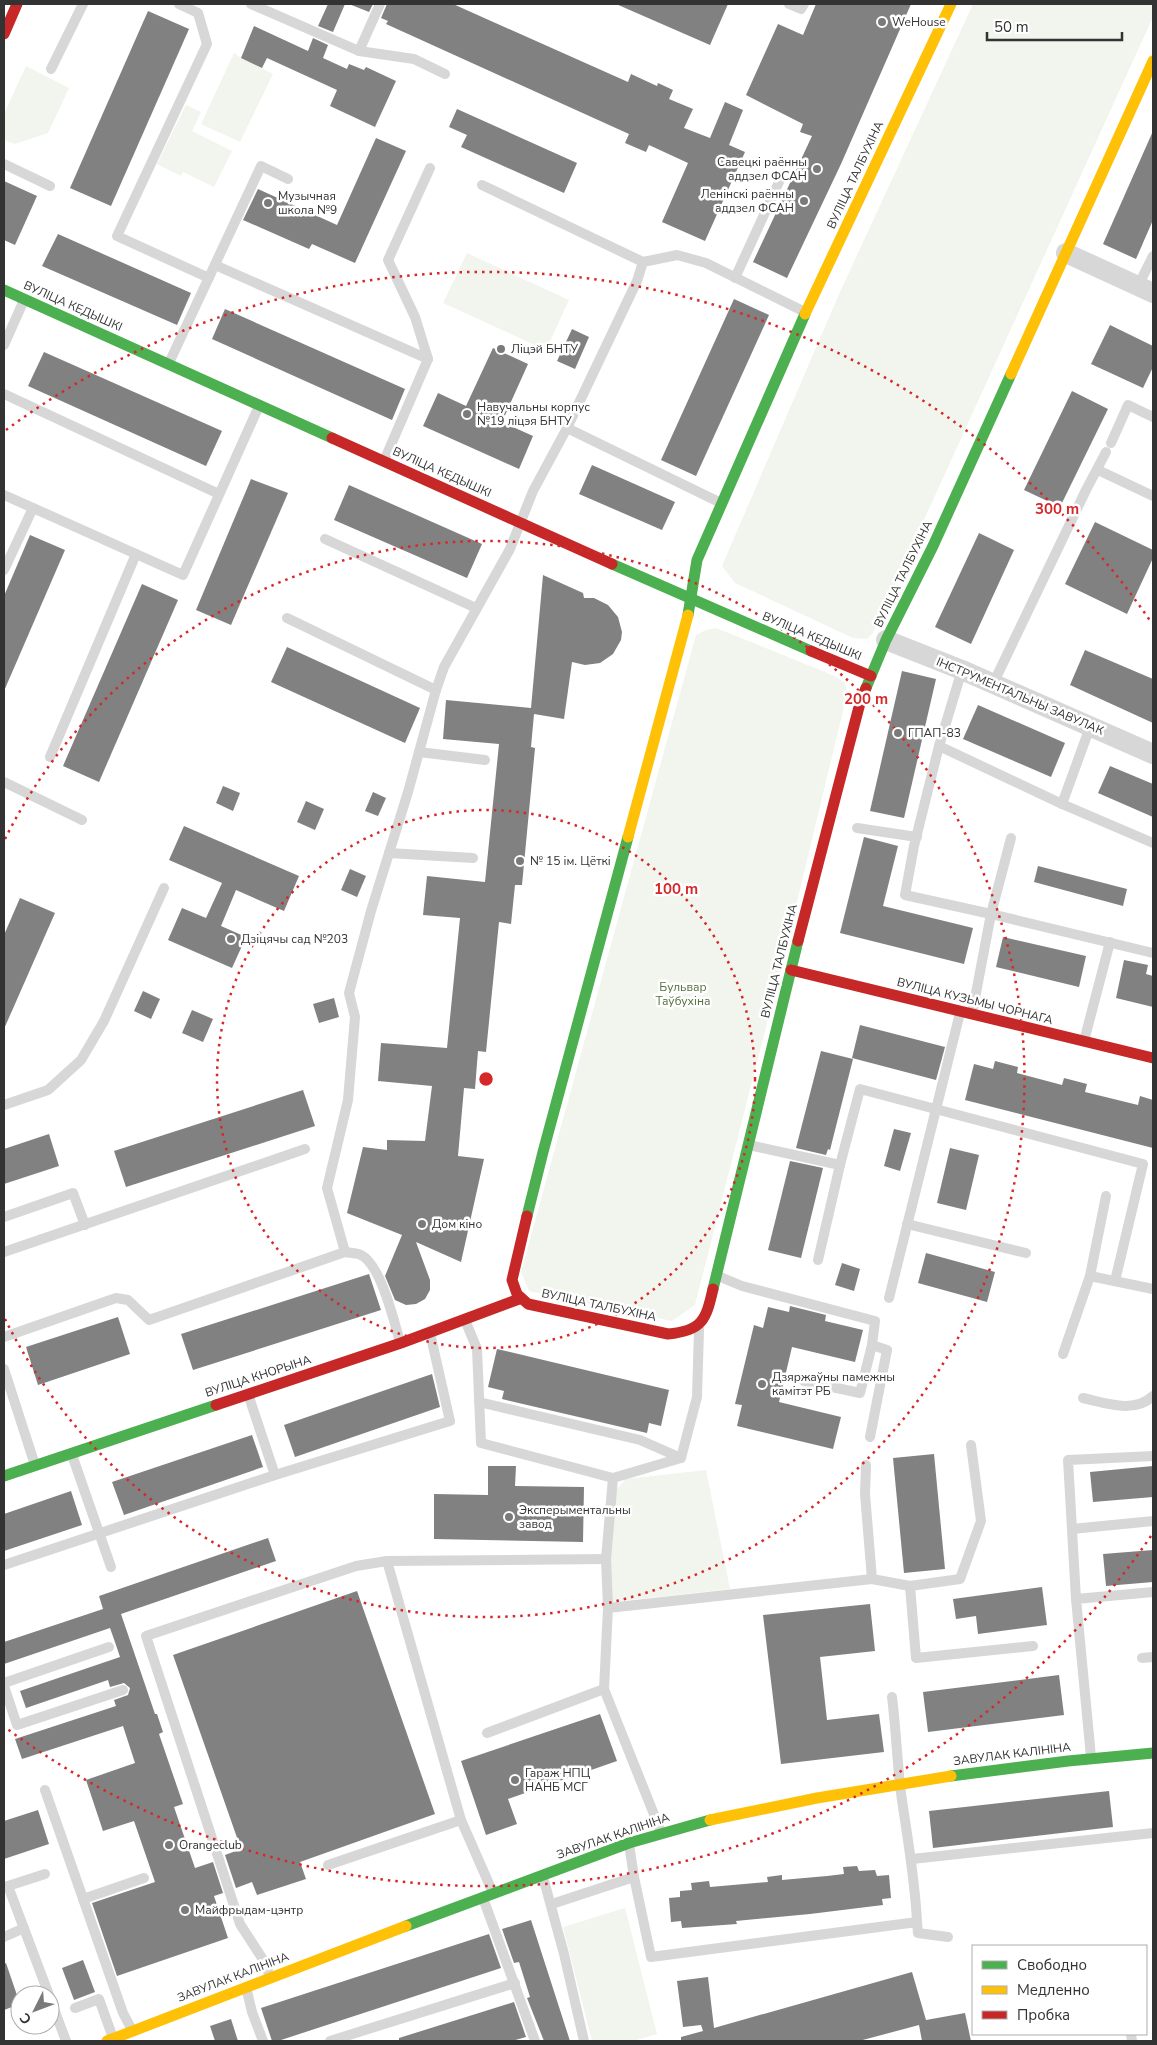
<svg xmlns="http://www.w3.org/2000/svg" width="1157" height="2045" font-family="'Nunito Sans',sans-serif">
<rect width="100%" height="100%" fill="#fff"/>
<!-- green -->
<g fill="#f1f5ed">
<polygon points="973,4 1153,4 1153,17 872,634 867,639 853,638 735,583 722,566 840,292"/>
<polygon points="234,53 241,58 273,74 240,142 201,124"/>
<polygon points="26,66 69,88 48,133 15,144 4,140 4,114"/>
<polygon points="186,105 201,112 192,131 232,151 214,187 183,172 181,176 157,164"/>
<polygon points="467,253 569,300 546,350 443,303"/>
<polygon points="716,628 835,676 845,683 847,694 782,964 695,1305 672,1321 529,1291 521,1272 696,635 706,630"/>
<polygon points="706,1470 730,1589 611,1602 608,1499 626,1479"/>
<polygon points="625,1908 657,2034 633,2041 592,2041 563,1927"/>
</g>
<!-- building -->
<g fill="#818181">
<polygon points="328,4 345,4 333,32 318,26"/>
<polygon points="349,4 373,4 369,12"/>
<polygon points="387,4 453,4 628,82 631,74 657,86 658,83 673,90 669,99 693,109 684,128 710,138 725,102 743,110 729,145 745,152 705,241 662,222 688,163 649,145 646,152 625,143 629,134 386,24 388,21 381,18"/>
<polygon points="616,4 728,4 710,45"/>
<polygon points="816,4 911,4 841,164 787,278 753,262 812,136 800,132 803,124 746,95 778,24 803,35"/>
<polygon points="148,11 189,29 111,206 70,188"/>
<polygon points="254,26 308,51 313,38 328,45 323,58 347,69 349,64 364,70 366,67 396,81 375,127 330,106 337,90 267,58 262,68 241,58"/>
<polygon points="457,109 577,163 564,193 461,147 467,135 449,127"/>
<polygon points="1153,131 1153,220 1136,259 1103,244"/>
<polygon points="376,138 406,151 355,263 312,244 309,249 243,220 258,189 337,225"/>
<polygon points="4,181 37,196 15,245 4,240"/>
<polygon points="58,234 191,293 177,325 42,266"/>
<polygon points="734,299 769,315 696,476 661,460"/>
<polygon points="225,309 405,389 392,420 212,339"/>
<polygon points="1110,325 1153,346 1153,367 1143,388 1091,364"/>
<polygon points="572,329 589,337 575,369 557,361"/>
<polygon points="493,348 528,364 502,422 533,436 519,469 423,426 438,393 466,406"/>
<polygon points="44,352 222,431 206,466 28,386"/>
<polygon points="1072,391 1108,409 1060,507 1024,490"/>
<polygon points="592,465 675,502 662,530 579,494"/>
<polygon points="251,479 288,493 231,625 196,610"/>
<polygon points="349,485 482,544 467,578 334,520"/>
<polygon points="1095,522 1153,550 1153,558 1127,614 1065,584"/>
<polygon points="979,533 1014,550 971,644 935,627"/>
<polygon points="30,535 65,550 4,691 4,596"/>
<polygon points="543,575 583,593 584,598 594,598 608,605 618,617 622,632 621,640 613,654 600,663 585,665 572,662 564,719 534,714 531,747 535,748 522,885 515,885 511,924 499,922 486,1052 478,1051 475,1089 464,1088 458,1156 484,1159 461,1262 416,1242 430,1280 430,1290 425,1299 416,1304 406,1305 395,1300 385,1276 402,1235 347,1213 363,1147 387,1150 387,1140 425,1141 432,1086 378,1081 381,1043 447,1048 460,918 423,915 427,876 485,882 499,744 443,739 446,700 531,708"/>
<polygon points="142,584 178,600 99,782 63,766"/>
<polygon points="287,647 420,708 405,743 271,682"/>
<polygon points="1085,650 1153,679 1153,723 1070,685"/>
<polygon points="902,671 936,679 904,818 870,811"/>
<polygon points="978,705 1065,743 1051,777 963,739"/>
<polygon points="1110,766 1153,784 1153,817 1098,793"/>
<polygon points="223,786 240,793 233,811 216,803"/>
<polygon points="373,792 386,798 378,816 365,811"/>
<polygon points="306,801 324,809 315,830 297,822"/>
<polygon points="184,826 299,876 284,911 236,890 221,926 246,937 232,968 168,940 182,908 206,918 222,883 169,860"/>
<polygon points="864,837 898,846 883,906 973,928 964,964 840,933"/>
<polygon points="1038,866 1127,889 1123,906 1034,882"/>
<polygon points="350,869 366,876 357,897 341,890"/>
<polygon points="20,898 55,913 4,1029 4,935"/>
<polygon points="1003,937 1086,956 1079,987 996,967"/>
<polygon points="1124,960 1148,965 1146,974 1153,976 1153,1007 1116,998"/>
<polygon points="143,991 160,999 151,1019 134,1011"/>
<polygon points="334,998 339,1017 319,1023 313,1004"/>
<polygon points="192,1010 213,1019 203,1042 182,1033"/>
<polygon points="860,1025 945,1047 936,1080 852,1058"/>
<polygon points="821,1051 853,1059 830,1150 828,1149 826,1155 796,1148"/>
<polygon points="995,1061 1018,1067 1017,1073 1062,1085 1064,1078 1087,1084 1085,1092 1138,1105 1140,1096 1153,1100 1153,1148 965,1100 974,1064 993,1069"/>
<polygon points="303,1090 315,1126 126,1187 114,1151"/>
<polygon points="894,1129 911,1133 900,1171 884,1166"/>
<polygon points="49,1134 59,1166 4,1184 4,1149"/>
<polygon points="950,1148 979,1155 966,1210 937,1203"/>
<polygon points="790,1161 823,1168 801,1258 768,1250"/>
<polygon points="926,1253 995,1272 987,1302 918,1283"/>
<polygon points="842,1263 860,1269 854,1291 835,1285"/>
<polygon points="369,1274 381,1310 193,1370 181,1334"/>
<polygon points="790,1306 826,1315 825,1321 863,1330 855,1362 792,1347 779,1402 841,1417 833,1449 737,1426 742,1405 735,1404 754,1325 763,1328 768,1307 789,1312"/>
<polygon points="118,1317 130,1354 38,1385 26,1347"/>
<polygon points="497,1349 669,1390 661,1426 649,1423 647,1433 502,1399 504,1391 488,1387"/>
<polygon points="432,1374 440,1407 295,1457 284,1425"/>
<polygon points="252,1435 263,1467 124,1515 112,1482"/>
<polygon points="934,1454 945,1569 904,1573 893,1458"/>
<polygon points="488,1466 516,1466 515,1486 584,1487 583,1542 434,1539 434,1494 488,1495"/>
<polygon points="1153,1466 1153,1497 1093,1502 1090,1472"/>
<polygon points="71,1491 82,1525 4,1551 4,1514"/>
<polygon points="268,1538 276,1561 121,1614 155,1714 157,1714 163,1732 159,1734 183,1804 174,1807 195,1868 213,1862 223,1893 214,1896 228,1938 117,1976 92,1903 155,1882 134,1821 103,1831 86,1780 135,1763 123,1726 22,1759 15,1739 116,1706 114,1700 128,1695 130,1688 124,1683 110,1687 108,1680 26,1708 20,1691 120,1657 116,1645 110,1628 4,1664 4,1642 103,1609 99,1596"/>
<polygon points="1153,1550 1153,1582 1106,1586 1103,1554"/>
<polygon points="1042,1587 1047,1625 978,1634 976,1616 956,1619 953,1599"/>
<polygon points="357,1591 435,1814 300,1862 306,1879 257,1895 252,1882 236,1888 225,1855 241,1849 173,1655"/>
<polygon points="870,1604 875,1651 820,1657 827,1720 879,1714 884,1752 781,1764 763,1615"/>
<polygon points="1059,1675 1064,1715 928,1732 923,1692"/>
<polygon points="600,1714 617,1761 508,1799 517,1824 486,1835 461,1761"/>
<polygon points="1109,1791 1113,1827 933,1848 929,1811"/>
<polygon points="38,1810 49,1844 4,1859 4,1821"/>
<polygon points="857,1866 859,1871 875,1870 877,1876 889,1875 891,1898 882,1899 883,1905 810,1914 736,1921 737,1924 682,1928 681,1921 671,1922 669,1898 680,1897 680,1891 692,1890 691,1883 709,1881 710,1887 768,1882 767,1877 782,1875 782,1880 827,1876 844,1874 843,1867"/>
<polygon points="531,1920 570,2041 544,2041 527,1998 530,1997 519,1962 514,1963 502,1929"/>
<polygon points="489,1934 501,1968 278,2041 272,2041 261,2008"/>
<polygon points="83,1960 95,1992 74,2000 62,1968"/>
<polygon points="6,1963 20,2004 4,2010 4,1964"/>
<polygon points="912,1972 926,2020 965,2013 971,2041 922,2041 919,2025 859,2041 681,2041 681,2037 703,2031 701,2025 683,2027 677,1981 708,1977 714,2028"/>
<polygon points="514,2002 526,2037 512,2041 399,2041 399,2038"/>
<polygon points="231,2019 238,2041 215,2041 210,2026"/>
</g>
<g fill="none" stroke-linecap="round" stroke-linejoin="round">
<!-- lane -->
<g stroke="#d7d7d7" stroke-width="10">
<polyline points="179,4 198,13 207,44 117,236 209,278"/>
<polyline points="251,4 359,51 380,4"/>
<polyline points="789,4 801,9 804,4"/>
<polyline points="359,51 414,59 445,74"/>
<polyline points="51,69 83,4"/>
<polyline points="4,164 50,186"/>
<polyline points="482,185 643,262"/>
<polyline points="215,265 428,359 384,461"/>
<polyline points="735,278 779,182"/>
<polyline points="1138,286 1153,256"/>
<polyline points="4,345 24,300"/>
<polyline points="428,359 415,317 388,260 430,168"/>
<polyline points="169,363 261,166 288,179"/>
<polyline points="4,394 219,494"/>
<polyline points="567,428 721,503"/>
<polyline points="1111,443 1128,405 1153,417"/>
<polyline points="1098,470 1153,496"/>
<polyline points="4,495 183,575 259,406"/>
<polyline points="325,539 476,608"/>
<polyline points="4,570 33,508"/>
<polyline points="287,618 436,690"/>
<polyline points="993,684 1086,490 1106,452"/>
<polyline points="939,746 962,670"/>
<polyline points="419,752 485,760"/>
<polyline points="50,757 136,554"/>
<polyline points="4,782 82,820"/>
<polyline points="1062,804 1090,727"/>
<polyline points="857,828 917,837"/>
<polyline points="1011,838 991,914 905,895 914,846 939,746 1062,804 1153,843"/>
<polyline points="389,853 473,858"/>
<polyline points="972,1014 991,914 1153,953"/>
<polyline points="1084,1041 1110,942"/>
<polyline points="4,1105 48,1090 81,1060 104,1021 164,888"/>
<polyline points="749,1145 840,1165"/>
<polyline points="4,1217 73,1193 85,1225"/>
<polyline points="907,1224 1026,1253"/>
<polyline points="4,1252 305,1149"/>
<polyline points="345,1252 327,1188 348,1100 355,1017 349,993 371,911 408,792 436,690 444,667 510,549 533,491 567,428 637,281 643,262 677,255 706,263 805,312"/>
<polyline points="818,1260 840,1165 860,1089 1143,1164 1115,1281"/>
<polyline points="718,1276 742,1286 875,1321 872,1345 887,1350 870,1437"/>
<polyline points="1090,1276 1153,1289"/>
<polyline points="889,1298 960,1013"/>
<polyline points="465,1320 477,1349 481,1443 613,1478"/>
<path d="M4,1337L116,1298L128,1300L149,1320L345,1252C350,1253 356,1253 361,1255C381,1265 394,1321 400,1342"/>
<polyline points="1063,1354 1090,1276 1106,1196"/>
<polyline points="4,1369 35,1465"/>
<polyline points="804,1381 860,1393 872,1345"/>
<polyline points="248,1394 275,1475"/>
<path d="M1083,1398C1106,1403 1134,1414 1153,1396"/>
<polyline points="479,1402 640,1440 681,1458"/>
<polyline points="72,1455 111,1567"/>
<polyline points="866,1465 865,1494 872,1579"/>
<polyline points="1072,1529 1153,1521"/>
<polyline points="387,1561 606,1559"/>
<polyline points="4,1565 275,1475 450,1421 430,1333"/>
<polyline points="910,1586 960,1579 981,1521 971,1445"/>
<polyline points="1076,1599 1068,1460 1153,1456"/>
<polyline points="608,1608 606,1559 613,1478 681,1458 697,1397 699,1329"/>
<polyline points="1142,1658 1153,1657"/>
<polyline points="4,1683 109,1647"/>
<polyline points="4,1686 17,1725 123,1690"/>
<polyline points="604,1689 608,1608 872,1579 910,1586 916,1658 1033,1646"/>
<polyline points="487,1733 604,1689 661,1832"/>
<polyline points="1091,1757 1076,1599 1153,1592"/>
<polyline points="45,1790 123,2013 132,2030"/>
<polyline points="461,1820 493,1893"/>
<path d="M629,1844L634,1877L651,1957L917,1922C915,1878 907,1836 901,1793C897,1761 896,1729 892,1697"/>
<polyline points="912,1859 1153,1833"/>
<polyline points="543,1877 564,1954 584,2041"/>
<polyline points="8,1886 45,1874"/>
<polyline points="4,1887 8,1886 49,1995"/>
<polyline points="483,1898 535,2041"/>
<polyline points="83,1899 144,1878"/>
<polyline points="552,1904 634,1877"/>
<polyline points="917,1922 918,1933 948,1937"/>
<polyline points="4,1937 24,1928"/>
<polyline points="270,1976 262,1958 240,1924 146,1636 356,1566 387,1561 461,1820 328,1865"/>
<polyline points="246,1987 252,2012 263,2041"/>
<polyline points="50,1998 66,2041"/>
<polyline points="75,2008 99,1999 113,2038"/>
<polyline points="1131,2034 1132,2041"/>
<polyline points="330,2041 515,1983"/>
</g>
<!-- street -->
<g stroke="#d7d7d7" stroke-width="20">
<polyline points="1066,253 1153,293"/>
<polyline points="886,640 962,670 1153,754"/>
</g>
<!-- fast -->
<g stroke="#4caf50" stroke-width="11">
<polyline points="4,290 332,438"/>
<polyline points="612,564 811,651"/>
<polyline points="688,615 697,560 805,314"/>
<polyline points="866,688 886,640 933,546 1011,374"/>
<polyline points="527,1216 543,1152 628,837"/>
<polyline points="713,1289 798,941"/>
<polyline points="4,1476 216,1405"/>
<polyline points="951,1776 1068,1761 1153,1753"/>
<polyline points="406,1926 629,1843 710,1820"/>
</g>
<!-- slow -->
<g stroke="#ffc107" stroke-width="11">
<polyline points="805,314 951,4"/>
<polyline points="1011,374 1153,61"/>
<polyline points="628,837 688,615"/>
<polyline points="710,1820 817,1798 951,1776"/>
<polyline points="107,2041 406,1926"/>
</g>
<!-- jam -->
<g stroke="#c62828" stroke-width="11">
<polyline points="4,34 17,4"/>
<polyline points="332,438 612,564"/>
<polyline points="811,651 871,676"/>
<polyline points="798,941 860,703 866,688"/>
<polyline points="791,970 1153,1058"/>
<path d="M527,1216L512,1280L517,1294L528,1304L668,1334C702,1331 706,1320 713,1289"/>
<polyline points="216,1405 401,1343 519,1299"/>
</g>
</g>
<!-- distance rings -->
<g fill="none" stroke="#d62828" stroke-width="2.5" stroke-dasharray="2.5 5">
<circle cx="486" cy="1079" r="269"/>
<path d="M5 839A538 538 0 1 1 5 1319"/>
<path d="M1151 1536A807 807 0 0 1 6 1728M6 430A807 807 0 0 1 1151 622"/>
</g>
<!-- markers -->
<g fill="#7a7a7a" stroke="#fff" stroke-width="2">
<circle cx="882" cy="22" r="5"/>
<circle cx="817" cy="169" r="5"/>
<circle cx="804" cy="201" r="5"/>
<circle cx="268" cy="203" r="5"/>
<circle cx="501" cy="349" r="5"/>
<circle cx="467" cy="414" r="5"/>
<circle cx="898" cy="733" r="5"/>
<circle cx="520" cy="861" r="5"/>
<circle cx="231" cy="939" r="5"/>
<circle cx="422" cy="1224" r="5"/>
<circle cx="762" cy="1384" r="5"/>
<circle cx="509" cy="1517" r="5"/>
<circle cx="515" cy="1780" r="5"/>
<circle cx="169" cy="1845" r="5"/>
<circle cx="185" cy="1910" r="5"/>
</g>
<g text-anchor="middle" stroke-width="5" stroke-linejoin="round" paint-order="stroke">
<!-- poi labels -->
<g font-size="12" fill="#333" stroke="#fff" text-anchor="start">
<text x="892" y="26">WeHouse</text>
<text x="807" y="166" text-anchor="end">Савецкі раённы<tspan x="807" dy="14">аддзел ФСАН</tspan></text>
<text x="794" y="198" text-anchor="end">Ленінскі раённы<tspan x="794" dy="14">аддзел ФСАН</tspan></text>
<text x="278" y="200">Музычная<tspan x="278" dy="14">школа №9</tspan></text>
<text x="511" y="353">Ліцэй БНТУ</text>
<text x="477" y="411">Навучальны корпус<tspan x="477" dy="14">№19 ліцэя БНТУ</tspan></text>
<text x="908" y="737">ГПАП-83</text>
<text x="530" y="865">№ 15 ім. Цёткі</text>
<text x="241" y="943">Дзіцячы сад №203</text>
<text x="432" y="1228">Дом кіно</text>
<text x="772" y="1381">Дзяржаўны памежны<tspan x="772" dy="14">камітэт РБ</tspan></text>
<text x="519" y="1514">Эксперыментальны<tspan x="519" dy="14">завод</tspan></text>
<text x="525" y="1777">Гараж НПЦ<tspan x="525" dy="14">НАНБ МСГ</tspan></text>
<text x="179" y="1849">Orangeclub</text>
<text x="195" y="1914">Майфрыдам-цэнтр</text>
</g>
<!-- street labels -->
<g font-size="12" fill="#333" stroke="#fff">
<text transform="translate(855 175) rotate(-65)" y="4">ВУЛІЦА ТАЛБУХІНА</text>
<text transform="translate(73 306) rotate(24)" y="4">ВУЛІЦА КЕДЫШКІ</text>
<text transform="translate(442 472) rotate(24)" y="4">ВУЛІЦА КЕДЫШКІ</text>
<text transform="translate(903 574) rotate(-64)" y="4">ВУЛІЦА ТАЛБУХІНА</text>
<text transform="translate(812 636) rotate(23)" y="4">ВУЛІЦА КЕДЫШКІ</text>
<text transform="translate(1020 696) rotate(23)" y="4">ІНСТРУМЕНТАЛЬНЫ ЗАВУЛАК</text>
<text transform="translate(779 961) rotate(-76)" y="4">ВУЛІЦА ТАЛБУХІНА</text>
<text transform="translate(975 1001) rotate(14)" y="4">ВУЛІЦА КУЗЬМЫ ЧОРНАГА</text>
<text transform="translate(599 1305) rotate(12)" y="4">ВУЛІЦА ТАЛБУХІНА</text>
<text transform="translate(258 1376) rotate(-18)" y="4">ВУЛІЦА КНОРЫНА</text>
<text transform="translate(1012 1754) rotate(-7)" y="4">ЗАВУЛАК КАЛІНІНА</text>
<text transform="translate(613 1836) rotate(-19)" y="4">ЗАВУЛАК КАЛІНІНА</text>
<text transform="translate(233 1977) rotate(-21)" y="4">ЗАВУЛАК КАЛІНІНА</text>
</g>
<!-- park labels -->
<g font-size="12" fill="#56703f" stroke="#fff">
<text x="683" y="991">Бульвар<tspan x="683" dy="14">Таўбухіна</tspan></text>
</g>
</g>
<circle cx="486" cy="1079" r="8" fill="#d62828" stroke="#fff" stroke-width="2.5"/>
<g font-size="15" text-anchor="middle" font-weight="bold" fill="#d62828" stroke="#fff" stroke-width="5" stroke-linejoin="round" paint-order="stroke">
<text x="1057" y="514">300 m</text>
<text x="866" y="704">200 m</text>
<text x="676" y="894">100 m</text>
</g>
<!-- border -->
<rect width="1157" height="2045" fill="none" stroke="#333333" stroke-width="10"/>
<!-- legend -->
<rect x="972" y="1945" width="175" height="90" fill="#ffffff" stroke="#adadad"/>
<rect x="982" y="1961" width="25" height="8" fill="#4caf50" stroke="#adadad"/>
<text x="1017" y="1970" font-size="15" fill="#333333">Свободно</text>
<rect x="982" y="1986" width="25" height="8" fill="#ffc107" stroke="#adadad"/>
<text x="1017" y="1995" font-size="15" fill="#333333">Медленно</text>
<rect x="982" y="2011" width="25" height="8" fill="#c62828" stroke="#adadad"/>
<text x="1017" y="2020" font-size="15" fill="#333333">Пробка</text>
<!-- north arrow -->
<g transform="translate(35 2010) rotate(228)"><circle r="24" fill="#ffffff" stroke="#adadad"/>
<path d="M0-4L9 19L0 12L-9 19Z" fill="#7a7a7a"/>
<text y="-8" font-size="14" font-weight="bold" text-anchor="middle" fill="#333333">С</text>
</g>
<!-- scale -->
<path d="M987 32v8h135v-8" fill="none" stroke="#333333" stroke-width="2.5"/>
<text x="994" y="32" font-size="15" fill="#333333" stroke="#ffffff" stroke-width="4" paint-order="stroke">50 m</text>
</svg>
